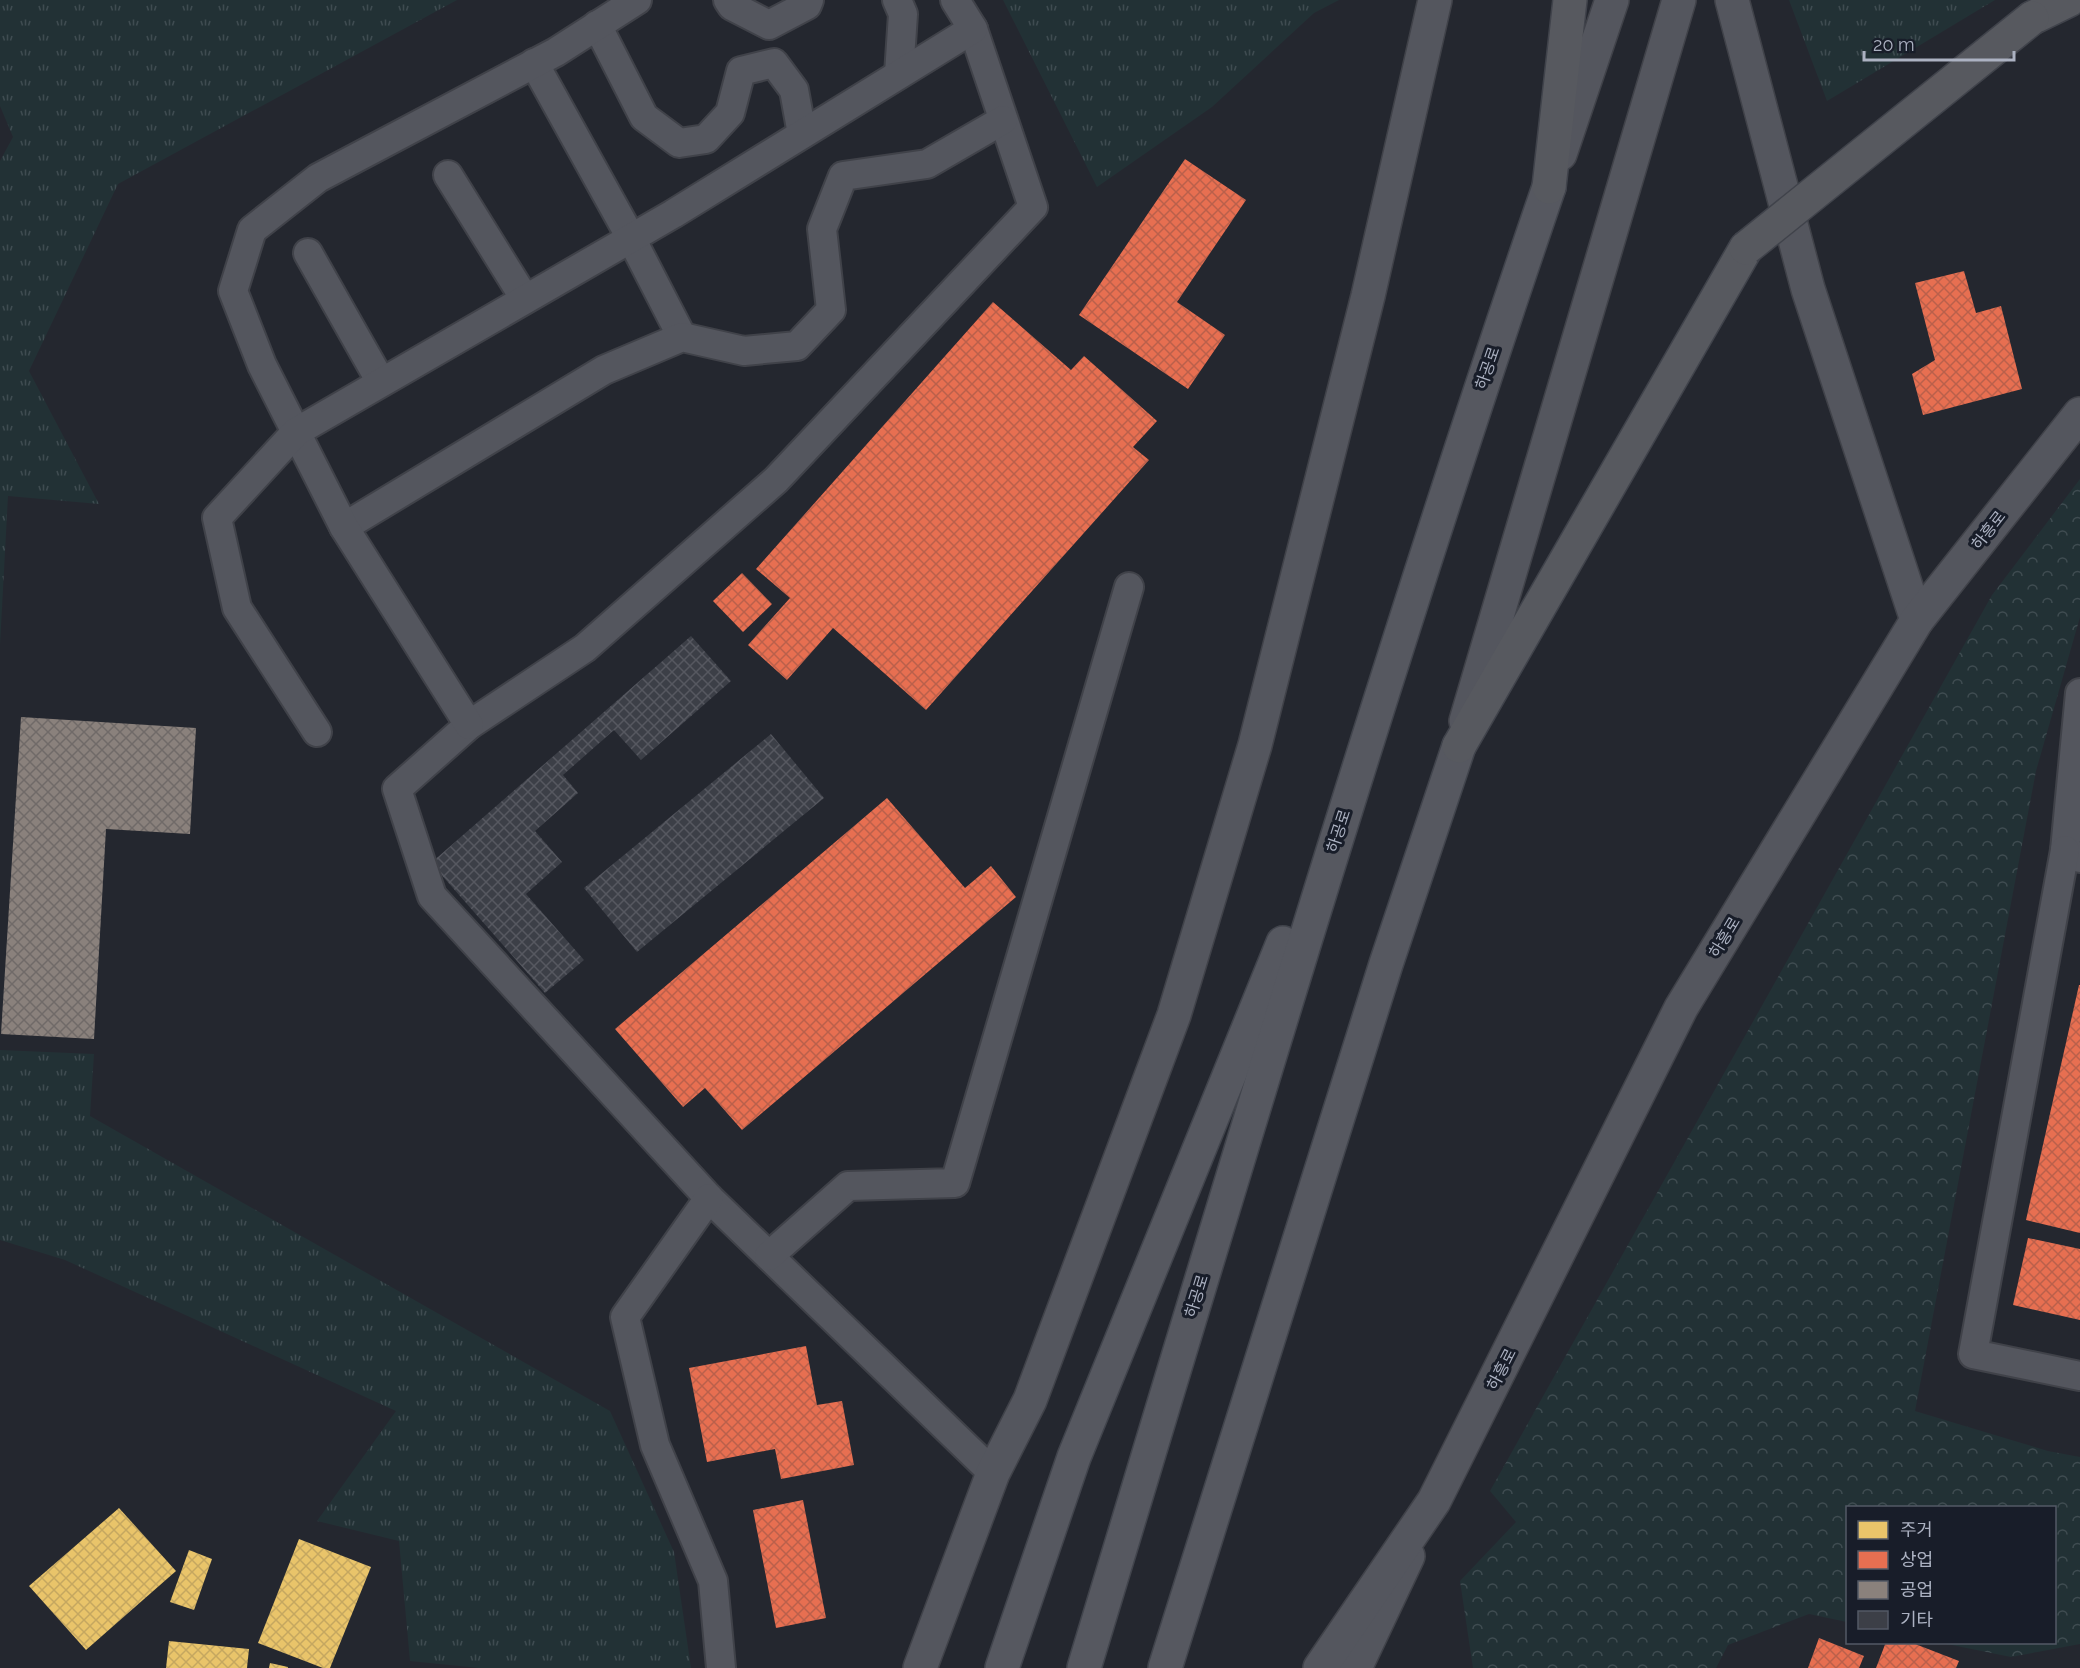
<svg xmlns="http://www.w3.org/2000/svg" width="2080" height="1668" font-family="Raleway,'Noto Sans KR',sans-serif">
<defs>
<pattern id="grass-tufts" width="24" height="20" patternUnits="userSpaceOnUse" patternTransform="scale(1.5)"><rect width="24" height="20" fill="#223135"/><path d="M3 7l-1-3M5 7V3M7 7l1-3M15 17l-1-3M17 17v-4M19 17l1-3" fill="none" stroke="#3f4c51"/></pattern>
<pattern id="forest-crowns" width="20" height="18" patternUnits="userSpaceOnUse" patternTransform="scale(1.5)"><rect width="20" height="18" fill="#223135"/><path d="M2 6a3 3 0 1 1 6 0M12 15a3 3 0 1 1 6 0" fill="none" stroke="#3f4c51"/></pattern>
<pattern id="homes-cross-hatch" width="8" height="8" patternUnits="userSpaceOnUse" patternTransform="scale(1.5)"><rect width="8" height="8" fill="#e9c46a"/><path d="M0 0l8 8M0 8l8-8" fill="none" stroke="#c5a760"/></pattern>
<pattern id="shops-cross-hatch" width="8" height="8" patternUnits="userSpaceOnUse" patternTransform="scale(1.5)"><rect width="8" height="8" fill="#e76f51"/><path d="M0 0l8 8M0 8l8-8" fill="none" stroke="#ba604b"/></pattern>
<pattern id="industry-cross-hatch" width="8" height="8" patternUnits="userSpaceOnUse" patternTransform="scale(1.5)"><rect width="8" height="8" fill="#8a817c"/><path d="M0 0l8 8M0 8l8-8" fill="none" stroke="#706a68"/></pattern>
<pattern id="building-cross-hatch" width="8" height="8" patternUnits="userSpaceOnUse" patternTransform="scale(1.5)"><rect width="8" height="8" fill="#3c3f47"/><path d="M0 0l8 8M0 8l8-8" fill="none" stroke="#565860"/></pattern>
</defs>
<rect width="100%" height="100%" fill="#24272f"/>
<!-- grass -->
<g fill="url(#grass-tufts)">
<polygon points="0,0 457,0 118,184 29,371 99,504 8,496 0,645 0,161 13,137 0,106"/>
<polygon points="1003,0 1339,0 1314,13 1212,107 1097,187"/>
<polygon points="1789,0 1995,0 1827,101"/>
<polygon points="0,1050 94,1054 90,1116 610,1411 674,1552 691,1668 479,1668 410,1661 399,1541 317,1521 396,1411 65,1260 0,1240"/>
</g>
<!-- forest -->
<polygon fill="url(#forest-crowns)" points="2080,479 2080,617 2036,771 1915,1411 2048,1451 2080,1457 2080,1644 2011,1657 1942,1643 2054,1642 2054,1508 1848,1508 1847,1622 1809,1614 1728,1645 1716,1668 1473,1668 1460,1581 1516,1522 1490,1491 1992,595"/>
<!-- homes -->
<g fill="url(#homes-cross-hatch)">
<polygon points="119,1508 176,1571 86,1650 29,1586"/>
<polygon points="299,1539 371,1567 330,1668 323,1668 258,1643"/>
<polygon points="189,1550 212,1559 194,1610 170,1602"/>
<polygon points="169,1641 249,1649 247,1668 166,1668"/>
<polygon points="270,1663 288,1667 288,1668 269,1668"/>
</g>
<!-- shops -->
<g fill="url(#shops-cross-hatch)">
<polygon points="1185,159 1246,200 1177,302 1225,335 1188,389 1079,315"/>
<polygon points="1964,271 1976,313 2001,306 2022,389 1923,415 1912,374 1935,360 1915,283"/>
<polygon points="993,302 1071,370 1084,356 1157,421 1133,447 1149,460 926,710 833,628 787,680 748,645 790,598 756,569"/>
<polygon points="742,573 772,604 743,632 713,601"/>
<polygon points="887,798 965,888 991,866 1016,897 742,1130 705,1088 683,1107 615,1029"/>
<polygon points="2079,985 2080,985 2080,1233 2026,1220"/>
<polygon points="2028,1238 2080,1249 2080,1320 2013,1305"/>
<polygon points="806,1346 817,1405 842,1401 854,1465 781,1479 775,1449 707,1462 689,1368"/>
<polygon points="803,1500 826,1618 776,1628 753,1510"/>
<polygon points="1819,1638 1864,1656 1859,1668 1808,1668"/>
<polygon points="1886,1642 1910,1642 1959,1661 1956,1668 1876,1668"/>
</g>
<!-- industry -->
<polygon fill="url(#industry-cross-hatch)" points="21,717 196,728 190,834 106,829 94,1039 1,1034"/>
<!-- building -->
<g fill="url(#building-cross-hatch)">
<polygon points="691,636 731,681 641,760 614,730 563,775 578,793 535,831 562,862 526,894 584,960 545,993 431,863"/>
<polygon points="771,734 824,798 637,952 584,888"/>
</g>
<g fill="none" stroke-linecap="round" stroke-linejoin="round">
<!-- service casing -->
<g stroke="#404249" stroke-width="32">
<g id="service">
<polyline points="728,0 732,6 769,25 807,5 809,0"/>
<polyline points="897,0 903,14 899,74"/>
<polyline points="597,25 644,117 679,143 706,139 730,113 741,71 774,63 794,90 802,134"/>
<polyline points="973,29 1033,207 776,480 585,648 469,725 397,789 432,896 709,1198 993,1473"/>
<polyline points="534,63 631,238 682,337"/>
<polyline points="448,175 525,299"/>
<polyline points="308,253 381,382"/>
<polyline points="344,527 604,370 682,337 744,351 797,346 831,310 822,229 843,176 927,164 1003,120"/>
<polyline points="2080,693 2065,850 2080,858"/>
<polyline points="469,725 344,527 262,365 233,291 252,230 318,178 556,52 637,0"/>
<polyline points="317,732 237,608 217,518 296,432 673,214 973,29 955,0"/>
<polyline points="2065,850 1973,1354 2080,1376"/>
<polyline points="709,1198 625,1317 655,1445 713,1581 721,1668"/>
<polyline points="769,1256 848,1186 955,1183 1129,587"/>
</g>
</g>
<!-- minor casing -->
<g stroke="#404249" stroke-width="36">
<g id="minor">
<polyline points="1732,0 1808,289 1917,620"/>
<polyline points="920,1668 993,1473 1030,1400 1174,1015 1255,745 1368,296 1435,0"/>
<polyline points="1355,1668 1408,1556"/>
</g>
</g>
<!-- tertiary casing -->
<g stroke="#404249" stroke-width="36">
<g id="tertiary">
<polyline points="1560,154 1612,0"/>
<polyline points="1466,721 1679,0"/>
<polyline points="1320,1668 1434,1501 1681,1008 1917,620 2080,414"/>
</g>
</g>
<!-- primary casing -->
<g stroke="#41444c" stroke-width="36">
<g id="primary">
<polyline points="1002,1668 1074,1457 1283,943"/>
<path d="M1084,1668C1234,1173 1381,677 1549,187"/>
<polyline points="1165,1668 1386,964 1459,746"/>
</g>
</g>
<!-- trunk casing -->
<g stroke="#40434b" stroke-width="36">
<g id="trunk">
<polyline points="2032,18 2069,0"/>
<polyline points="1549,187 1570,0"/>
<polyline points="1459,746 1746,248"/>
</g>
</g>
<!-- service -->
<use href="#service" stroke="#54565e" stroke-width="28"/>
<!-- minor -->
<use href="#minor" stroke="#54565e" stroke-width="33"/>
<!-- tertiary -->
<use href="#tertiary" stroke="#54565e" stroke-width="33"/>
<!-- primary -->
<use href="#primary" stroke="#565860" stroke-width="33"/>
<!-- trunk -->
<use href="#trunk" stroke="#57595f" stroke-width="33"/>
<!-- trunk-bridge casing -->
<g stroke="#40434b" stroke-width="36" stroke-linecap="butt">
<polyline id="trunk-bridge" points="1746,248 2032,18"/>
</g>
<!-- trunk-bridge -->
<use href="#trunk-bridge" stroke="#57595f" stroke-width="33"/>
</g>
<g text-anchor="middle" stroke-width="6" stroke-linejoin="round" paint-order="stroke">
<!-- street labels -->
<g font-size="16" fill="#acb2c2" stroke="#181d29">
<text transform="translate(1487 368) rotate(-71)" y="6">하공로</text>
<text transform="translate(1988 530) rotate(-52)" y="6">하흥로</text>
<text transform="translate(1338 831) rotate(-72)" y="6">하공로</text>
<text transform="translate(1724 937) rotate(-59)" y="6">하흥로</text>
<text transform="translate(1196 1296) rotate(-73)" y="6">하공로</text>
<text transform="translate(1501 1369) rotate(-63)" y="6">하흥로</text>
</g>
</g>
<!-- legend -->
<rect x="1846" y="1506" width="210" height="138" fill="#181d29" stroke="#535966" stroke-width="1.5"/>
<rect x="1858" y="1521" width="30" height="18" fill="#e9c46a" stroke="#535966" stroke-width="1.5"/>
<text x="1900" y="1536" font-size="18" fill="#acb2c2">주거</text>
<rect x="1858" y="1551" width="30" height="18" fill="#e76f51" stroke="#535966" stroke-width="1.5"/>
<text x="1900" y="1566" font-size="18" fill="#acb2c2">상업</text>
<rect x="1858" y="1581" width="30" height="18" fill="#8a817c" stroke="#535966" stroke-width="1.5"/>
<text x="1900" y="1596" font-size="18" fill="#acb2c2">공업</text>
<rect x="1858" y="1611" width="30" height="18" fill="#3c3f47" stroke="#535966" stroke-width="1.5"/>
<text x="1900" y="1626" font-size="18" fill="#acb2c2">기타</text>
<!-- scale -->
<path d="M1864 51v9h150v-9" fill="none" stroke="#acb2c2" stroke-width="3"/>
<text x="1873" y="51" font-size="18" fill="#acb2c2" stroke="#181d29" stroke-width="4.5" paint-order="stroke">20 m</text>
</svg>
